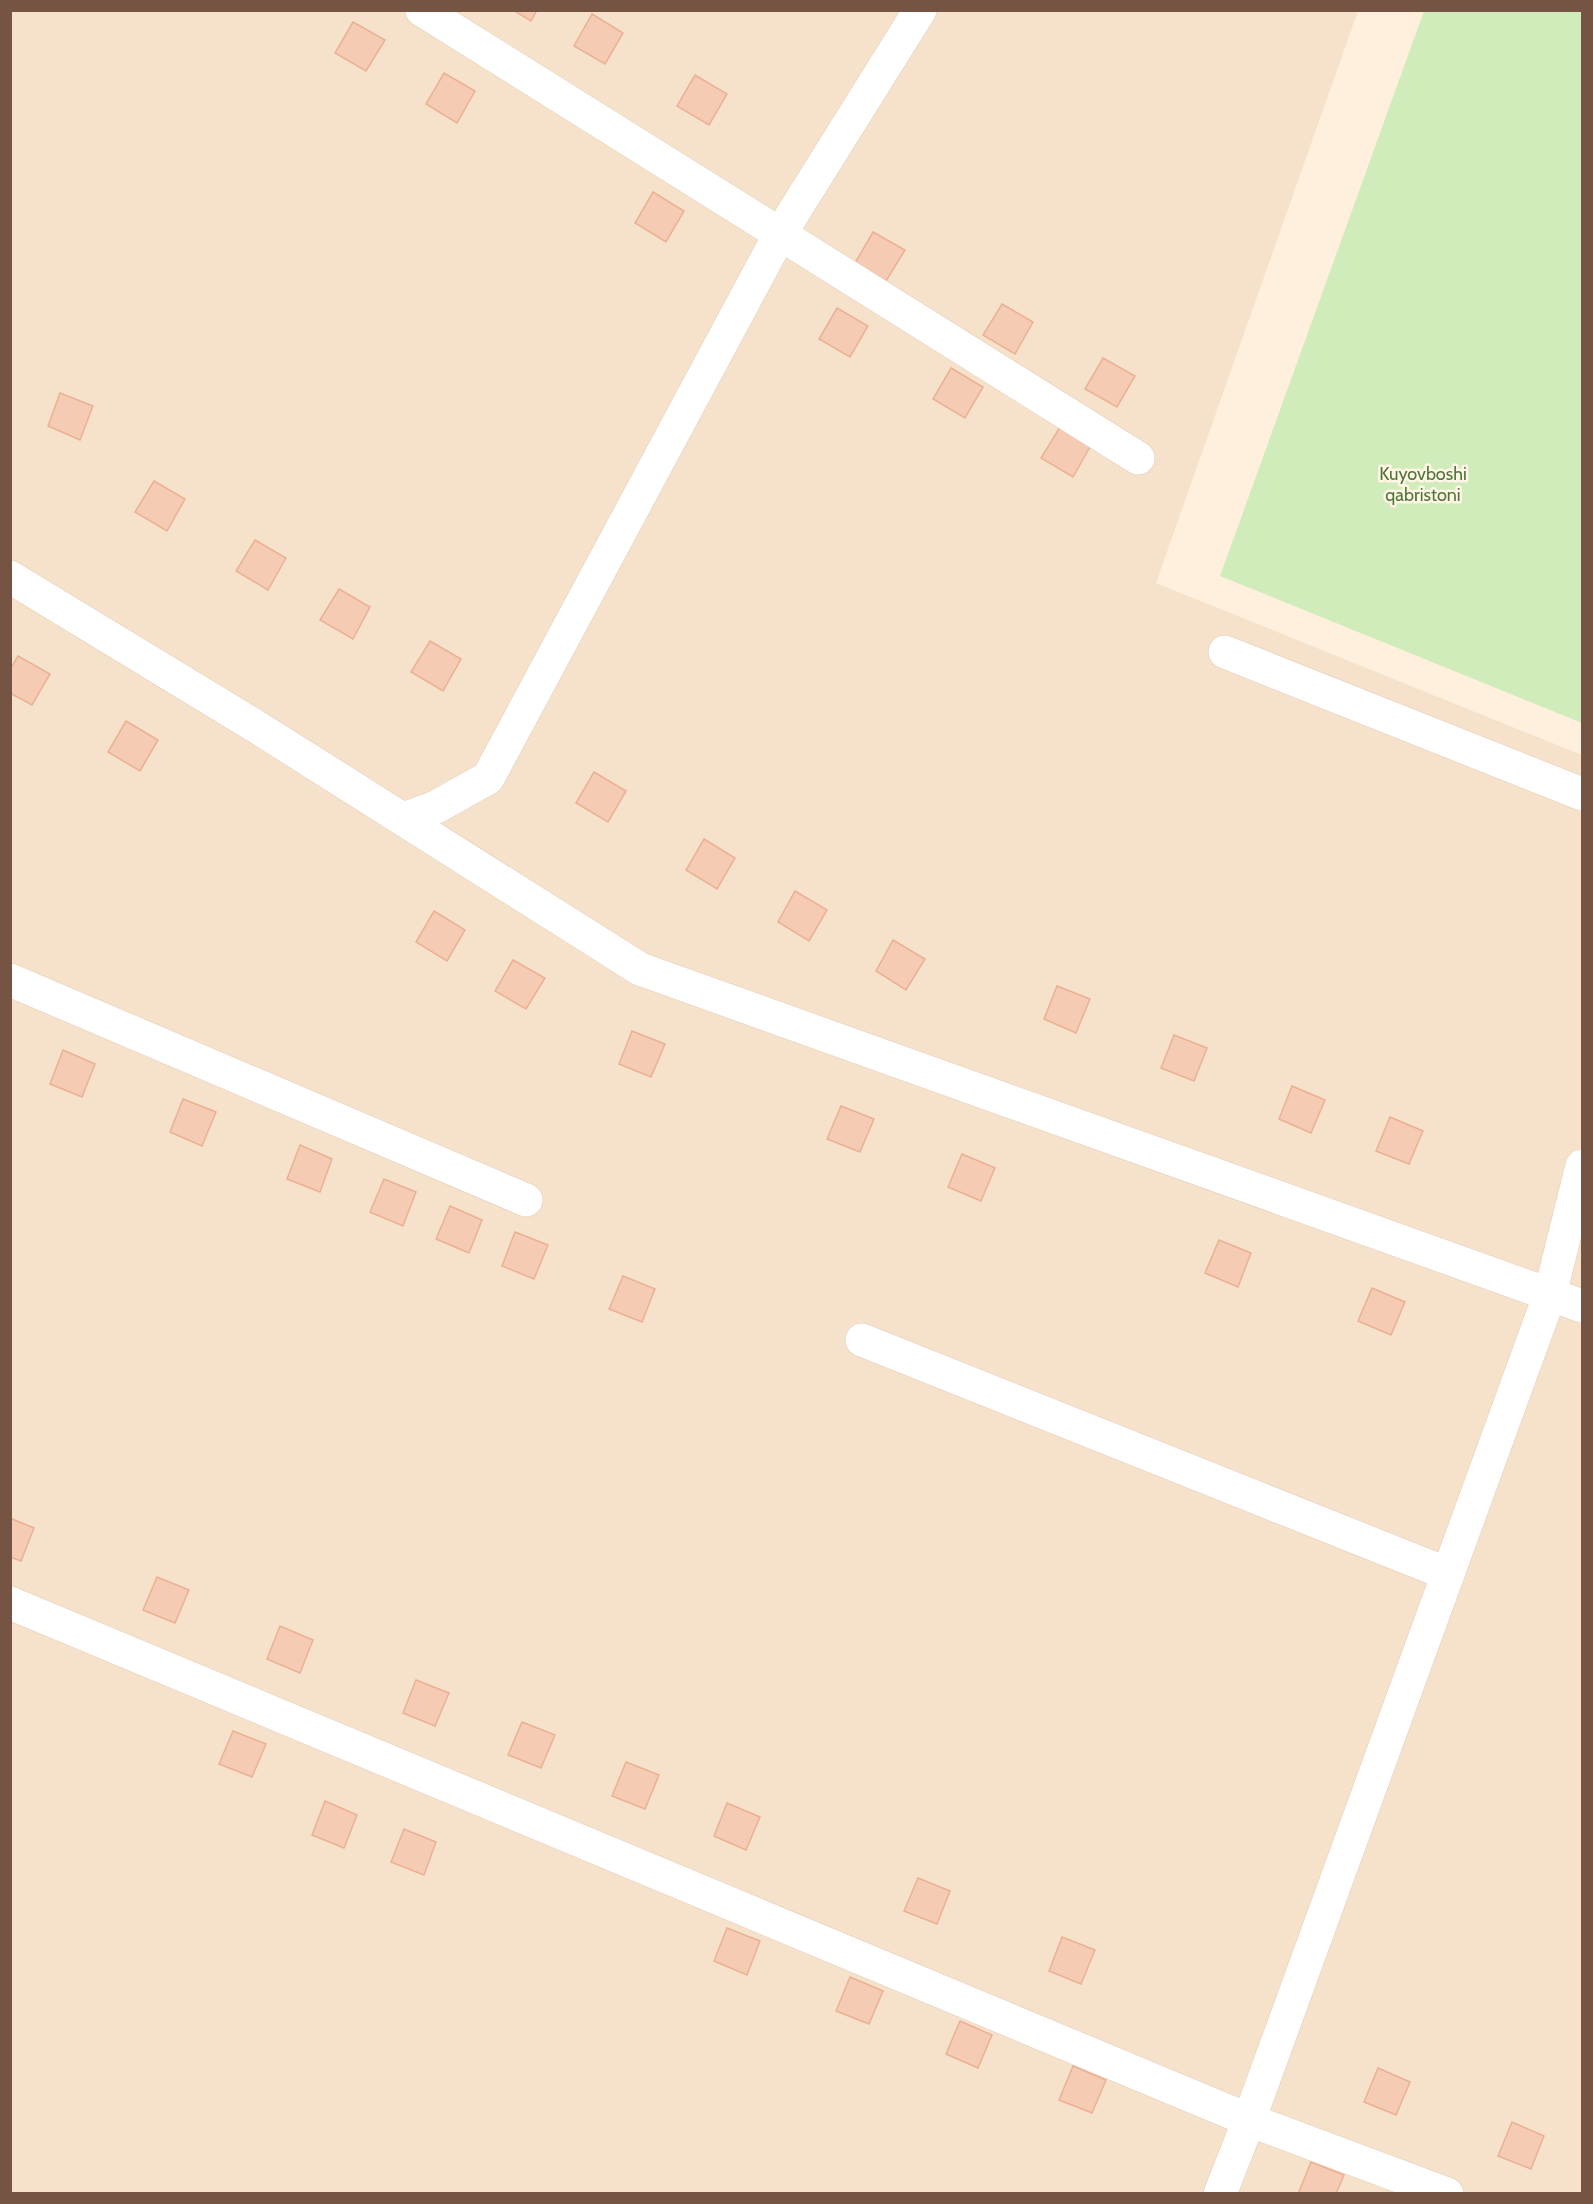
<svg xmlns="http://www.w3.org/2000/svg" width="1593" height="2204" font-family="Cabin,sans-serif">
<rect width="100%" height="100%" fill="#fef0dd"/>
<!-- residential -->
<polygon fill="#f6e2cb" points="11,11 1358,11 1156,583 1582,755 1582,2193 11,2194"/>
<!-- green -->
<polygon fill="#d1ecbb" points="1424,11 1582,11 1582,723 1220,576"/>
<!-- building -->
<g fill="#f6cbb3" stroke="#eab192" stroke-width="1.5">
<polygon points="513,10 537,10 531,21"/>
<polygon points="592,14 623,33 605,64 574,46"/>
<polygon points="353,22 385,40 366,71 335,53"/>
<polygon points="444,73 475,91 457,123 426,104"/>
<polygon points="695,75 727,94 709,125 677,106"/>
<polygon points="653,192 684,211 666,242 635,223"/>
<polygon points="873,232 905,250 886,281 855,263"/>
<polygon points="1002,304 1033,322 1015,354 983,335"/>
<polygon points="837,308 868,326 850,357 819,339"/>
<polygon points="1103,358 1135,376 1117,407 1085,389"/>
<polygon points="951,368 983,387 965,418 933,399"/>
<polygon points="60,393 93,406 80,440 48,426"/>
<polygon points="1060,427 1091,445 1073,477 1041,458"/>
<polygon points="154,481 185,499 167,531 135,512"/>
<polygon points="255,540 286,558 268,590 236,571"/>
<polygon points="339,589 370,607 353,639 320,620"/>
<polygon points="430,641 461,659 443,691 411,672"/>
<polygon points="18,656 50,674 32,705 10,693 10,669"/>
<polygon points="126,721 158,740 140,771 108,752"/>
<polygon points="594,772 626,791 608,822 576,803"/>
<polygon points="704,839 735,858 717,889 686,870"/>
<polygon points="795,891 827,910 809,941 778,922"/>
<polygon points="434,911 465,930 447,961 416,942"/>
<polygon points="893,940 925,959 906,990 876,971"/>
<polygon points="513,960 545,978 526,1009 495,991"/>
<polygon points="1057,986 1090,999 1076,1033 1044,1019"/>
<polygon points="632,1031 665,1044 651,1077 619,1064"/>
<polygon points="1174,1035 1207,1048 1194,1081 1161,1068"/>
<polygon points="63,1050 95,1064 82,1097 50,1084"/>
<polygon points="1292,1086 1325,1100 1311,1133 1279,1119"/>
<polygon points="183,1099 216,1112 202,1146 170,1132"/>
<polygon points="841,1106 874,1119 860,1152 827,1139"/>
<polygon points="1390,1117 1423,1131 1409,1164 1376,1151"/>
<polygon points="300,1145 332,1159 320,1192 287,1179"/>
<polygon points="962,1154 995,1168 981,1201 948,1187"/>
<polygon points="384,1179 416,1192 403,1226 370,1212"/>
<polygon points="450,1206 482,1220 469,1253 436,1239"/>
<polygon points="515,1232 548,1245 534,1279 502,1266"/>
<polygon points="1219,1240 1251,1253 1238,1287 1205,1273"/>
<polygon points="623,1276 655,1289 642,1322 609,1309"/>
<polygon points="1372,1288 1405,1302 1391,1335 1358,1321"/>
<polygon points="10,1518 34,1528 21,1561 10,1557"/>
<polygon points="157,1577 189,1590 175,1623 143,1610"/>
<polygon points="280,1626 313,1640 300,1673 267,1659"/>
<polygon points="416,1680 449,1693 435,1726 403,1713"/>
<polygon points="522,1722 555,1735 541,1768 508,1755"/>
<polygon points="233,1731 266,1744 252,1777 219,1764"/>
<polygon points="626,1762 659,1775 645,1809 612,1796"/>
<polygon points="325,1801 357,1815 344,1848 312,1835"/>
<polygon points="727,1803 760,1817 746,1850 714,1836"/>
<polygon points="404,1829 436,1842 424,1875 391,1862"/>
<polygon points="918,1878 950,1891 937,1924 904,1911"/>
<polygon points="727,1928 760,1941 747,1975 714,1961"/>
<polygon points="1062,1937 1095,1950 1081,1984 1049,1971"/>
<polygon points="850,1977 883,1991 869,2024 836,2011"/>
<polygon points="960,2021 992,2035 978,2068 946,2054"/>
<polygon points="1073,2066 1106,2080 1092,2113 1059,2100"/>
<polygon points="1378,2068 1410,2082 1396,2115 1364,2102"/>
<polygon points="1512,2122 1544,2136 1531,2169 1498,2156"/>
<polygon points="1311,2162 1344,2175 1336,2194 1298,2194"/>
</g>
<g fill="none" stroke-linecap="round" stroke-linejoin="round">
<!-- minor casing -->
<g stroke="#e2ccb9" stroke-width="34">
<g id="minor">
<polyline points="422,10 1138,458"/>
<polyline points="10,577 260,729 640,969 1582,1306"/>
<polyline points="1225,652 1582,794"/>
<polyline points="403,819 436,807 488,778 780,234 920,10"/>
<polyline points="10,980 526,1200"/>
<polyline points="862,1340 1448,1574"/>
<polyline points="10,1603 1249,2120 1447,2194"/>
<polyline points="1220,2194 1249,2120 1550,1294 1582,1166"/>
</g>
</g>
<!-- minor -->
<use href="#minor" stroke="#fff" stroke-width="33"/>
</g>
<g text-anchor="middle" stroke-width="5" stroke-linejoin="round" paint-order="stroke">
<!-- park labels -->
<g font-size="18" fill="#4d7739" stroke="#fff4e6">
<text x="1423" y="480">Kuyovboshi<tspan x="1423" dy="21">qabristoni</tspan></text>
</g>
</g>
<!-- border -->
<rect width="1593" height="2204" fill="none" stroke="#755444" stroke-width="24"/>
</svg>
